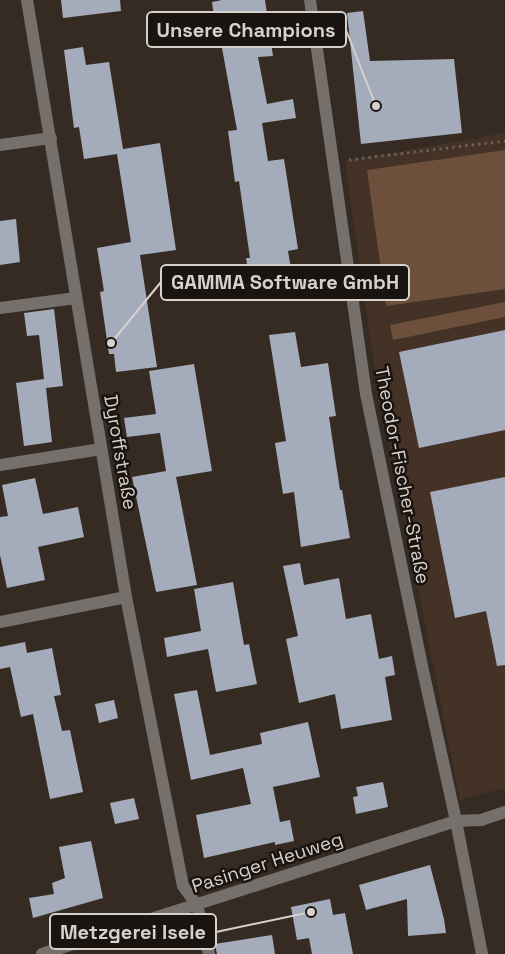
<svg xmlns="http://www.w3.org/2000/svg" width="505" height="954" font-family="'Space Grotesk',sans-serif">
<rect width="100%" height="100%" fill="#362b22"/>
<!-- built -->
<polygon fill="#433225" points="505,133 505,788 460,800 375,371 345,161"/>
<!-- green -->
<g fill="#6c503b">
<polygon points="505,150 505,289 386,306 367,170"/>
<polygon points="505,302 505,317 393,340 390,325"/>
</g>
<!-- building -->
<g fill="#a4acbb">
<polygon points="61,0 120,0 121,11 63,18"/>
<polygon points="222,0 265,0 273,56 258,57 267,104 293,99 296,118 262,123 268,161 284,159 298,249 288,251 295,292 253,299 246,258 250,258 239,181 235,182 228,131 237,130 222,48 218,48 212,2"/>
<polygon points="363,11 370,61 454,59 462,133 361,144 347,13"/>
<polygon points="83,47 86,65 109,62 123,149 160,143 176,250 140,255 157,367 116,372 114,354 109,354 100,292 104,291 97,248 131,242 117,154 84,159 79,127 74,128 64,50"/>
<polygon points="16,219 20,262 0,265 0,221"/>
<polygon points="54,309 63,386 46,388 52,442 24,446 16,383 44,379 39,335 27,336 24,313"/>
<polygon points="505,330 505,430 419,448 399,352"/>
<polygon points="295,332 301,367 328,363 336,416 329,417 340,490 342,490 350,538 301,547 294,492 283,494 275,443 286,441 269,335"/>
<polygon points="194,364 212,471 176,477 197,585 156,592 132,477 166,471 160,433 127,437 124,418 156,414 149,371"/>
<polygon points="505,477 505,665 497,666 486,611 455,618 430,492"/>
<polygon points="35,478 43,514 78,507 84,537 38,547 45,580 7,588 0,555 0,517 8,516 2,485"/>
<polygon points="300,563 304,585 339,578 346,619 371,614 379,659 392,656 395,675 385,677 392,720 341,729 335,694 299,703 286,639 298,636 283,566"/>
<polygon points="233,582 244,645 249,644 257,684 216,692 208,649 167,657 164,638 201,631 194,589"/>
<polygon points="25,642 27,653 52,648 61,695 54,696 62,731 70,730 83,792 50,799 33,714 21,717 10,667 0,669 0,647"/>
<polygon points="197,690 210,755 262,744 260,733 308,722 320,777 273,787 280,822 290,820 294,841 275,845 275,842 204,858 196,815 251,804 243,768 191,780 174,694"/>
<polygon points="114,700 118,718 99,723 95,704"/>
<polygon points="383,782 388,807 356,814 353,797 358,796 356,787"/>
<polygon points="134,798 139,819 115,824 110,803"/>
<polygon points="91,841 103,898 33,918 29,898 54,894 52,883 65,878 59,847"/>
<polygon points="430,865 444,919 446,933 408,936 407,899 366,910 359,885"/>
<polygon points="330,899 333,915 345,913 353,954 312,954 309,938 297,940 291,907"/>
<polygon points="272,935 275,954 217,954 215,944"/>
</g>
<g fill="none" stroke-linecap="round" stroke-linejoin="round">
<!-- path -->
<polyline stroke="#685f57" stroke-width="3" stroke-dasharray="2.5 4" stroke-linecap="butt" points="349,160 505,141"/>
<!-- minor -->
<g stroke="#76706c" stroke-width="12">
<polyline points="27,0 126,597 183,886 197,905 209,954"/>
<polyline points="310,0 366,394 422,666 456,821 482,954"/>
<polyline points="0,145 51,138"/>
<polyline points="0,308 76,298"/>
<polyline points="0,465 101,449"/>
<polyline points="0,622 126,597"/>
<polyline points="42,954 456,821 481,820 505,812"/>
</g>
</g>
<g text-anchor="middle" stroke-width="5" stroke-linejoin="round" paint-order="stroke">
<!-- street labels -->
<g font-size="19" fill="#d8d1cb" stroke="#1a1410">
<text transform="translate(121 452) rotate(80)" y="7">Dyroffstraße</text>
<text transform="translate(403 475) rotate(79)" y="7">Theodor-Fischer-Straße</text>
<text transform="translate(267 862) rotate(-18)" y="7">Pasinger Heuweg</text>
</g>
</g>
<!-- callouts -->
<path fill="none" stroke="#d8d1cb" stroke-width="2" d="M376 106L346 30M111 343L161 282M311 912L216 932"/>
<g fill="#d8d1cb" stroke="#1a1410" stroke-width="2">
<circle cx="376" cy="106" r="5"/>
<circle cx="111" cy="343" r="5"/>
<circle cx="311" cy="912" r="5"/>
</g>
<g fill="#1a1410" stroke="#d8d1cb" stroke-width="2">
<rect x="147" y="12" width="199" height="35" rx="5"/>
<rect x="161" y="265" width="248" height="35" rx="5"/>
<rect x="50" y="914" width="166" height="35" rx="5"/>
</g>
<g font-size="20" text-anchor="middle" font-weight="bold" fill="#d8d1cb">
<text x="246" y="37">Unsere Champions</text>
<text x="285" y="289">GAMMA Software GmbH</text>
<text x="133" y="939">Metzgerei Isele</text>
</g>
</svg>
